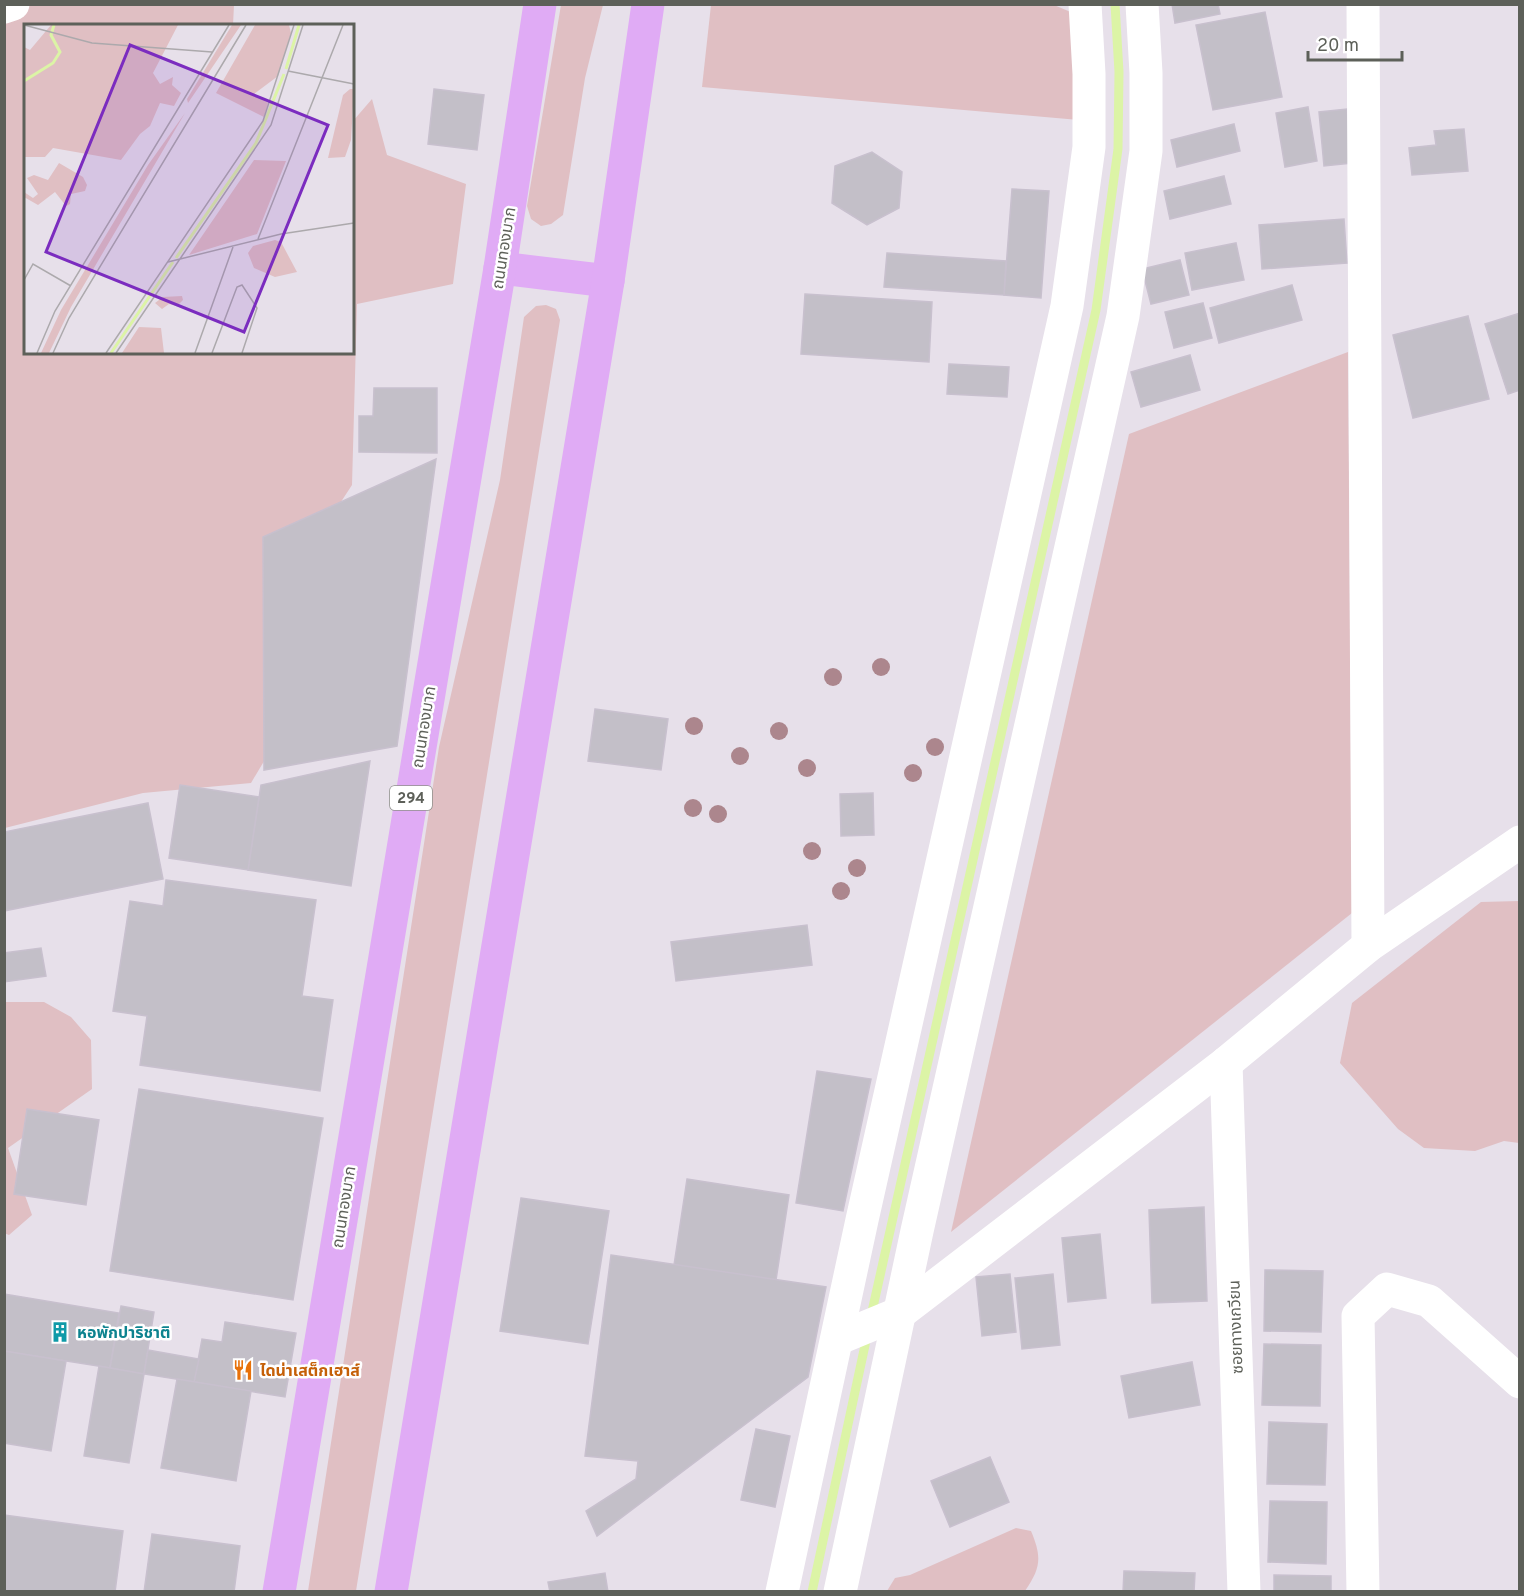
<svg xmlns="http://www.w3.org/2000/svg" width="1524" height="1596" font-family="Overpass,'Noto Sans Thai',sans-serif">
<rect width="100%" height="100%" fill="#e7e0ea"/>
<!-- green -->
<g fill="#e0bfc3">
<polygon points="5,5 234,5 233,25 26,26 26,352 352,352 353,121 372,99 387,155 466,184 453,284 357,304 352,485 303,560 282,731 251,783 143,793 5,828"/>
<polygon points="561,5 603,5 585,78 563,215 551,224 541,226 531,219 527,206"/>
<polygon points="711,5 1054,5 1073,13 1079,120 702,87"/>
<polygon points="546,305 556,309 560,320 356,1591 308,1591 439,747 500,480 524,317 536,306"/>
<polygon points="1348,352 1352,913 951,1232 1129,434"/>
<polygon points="1519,901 1519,1143 1504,1141 1475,1151 1424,1148 1398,1129 1340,1063 1352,1003 1481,902"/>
<polygon points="4,1002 44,1002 71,1017 91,1040 92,1089 8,1148 32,1215 9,1235 4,1233"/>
<path d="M1016,1528L1031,1531C1042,1557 1041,1568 1025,1591H887L895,1578L910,1575Z"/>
</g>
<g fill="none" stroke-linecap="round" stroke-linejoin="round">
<!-- stream -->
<g stroke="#dcf4a6" stroke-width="9">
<polyline points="871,1316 1096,310 1118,149 1119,72 1115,4"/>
<polyline points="812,1592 867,1336"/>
</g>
</g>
<!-- building -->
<g fill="#c3bfc8" stroke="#c8c0ce" stroke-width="1.5">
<polygon points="1172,4 1218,4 1220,14 1175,23"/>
<polygon points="1265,12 1282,97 1213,110 1196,25"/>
<polygon points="434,89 484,95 477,150 428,144"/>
<polygon points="1308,107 1317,161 1285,167 1276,113"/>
<polygon points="1347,109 1352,163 1324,166 1319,112"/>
<polygon points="1234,124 1240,151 1177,167 1171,140"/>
<polygon points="1464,129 1468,171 1412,175 1409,148 1436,145 1434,131"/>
<polygon points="872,152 902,172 899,208 867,225 832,203 835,166"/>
<polygon points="1224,176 1231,204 1170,219 1164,191"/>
<polygon points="1012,189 1049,191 1041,298 1004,295"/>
<polygon points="1344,219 1347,263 1262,269 1259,225"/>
<polygon points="1236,243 1244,280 1192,290 1185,253"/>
<polygon points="887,253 1006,261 1004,295 884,287"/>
<polygon points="1180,260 1189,295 1151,304 1142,269"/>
<polygon points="1292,285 1302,320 1219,343 1210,308"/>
<polygon points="805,294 932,302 929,362 801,354"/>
<polygon points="1203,303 1212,338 1174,348 1165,312"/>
<polygon points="1520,313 1520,390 1508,394 1485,324"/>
<polygon points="1468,316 1489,399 1413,418 1393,335"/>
<polygon points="1190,355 1200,390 1141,407 1131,372"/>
<polygon points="949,364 1009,367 1007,397 947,394"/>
<polygon points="374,388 437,388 437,453 359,452 359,416 373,416"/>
<polygon points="436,459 397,746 264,770 263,537"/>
<polygon points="595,709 668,719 661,770 588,761"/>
<polygon points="370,761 351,886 248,870 261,785"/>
<polygon points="180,785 259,797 248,870 169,858"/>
<polygon points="873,793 874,835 841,836 840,794"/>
<polygon points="148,803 163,879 4,911 4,832"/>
<polygon points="166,880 316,900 302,996 333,1000 320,1091 140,1065 147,1016 113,1011 130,901 163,906"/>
<polygon points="807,925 812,965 676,981 671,942"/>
<polygon points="41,948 46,976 4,982 4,953"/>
<polygon points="817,1071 871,1079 843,1211 796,1203"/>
<polygon points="139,1089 323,1118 293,1300 110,1271"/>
<polygon points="27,1109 99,1120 86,1205 14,1194"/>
<polygon points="687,1179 789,1195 776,1280 674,1265"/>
<polygon points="521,1198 609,1211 588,1344 500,1331"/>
<polygon points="1204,1207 1207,1301 1152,1303 1149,1210"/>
<polygon points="1100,1234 1106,1298 1068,1302 1062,1238"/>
<polygon points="611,1255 826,1287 808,1377 597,1536 586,1511 636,1479 638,1461 585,1456"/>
<polygon points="1265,1270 1323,1271 1321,1332 1264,1331"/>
<polygon points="1010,1274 1016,1332 982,1336 976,1277"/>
<polygon points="1053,1274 1060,1345 1022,1349 1015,1278"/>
<polygon points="4,1294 119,1313 110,1368 4,1351"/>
<polygon points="121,1306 154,1312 144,1374 110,1368"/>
<polygon points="225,1322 296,1333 285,1397 194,1382 202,1339 222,1342"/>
<polygon points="1264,1344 1321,1345 1320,1406 1262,1405"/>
<polygon points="148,1350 199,1359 194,1382 144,1374"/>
<polygon points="4,1351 66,1361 51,1451 4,1443"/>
<polygon points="1192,1362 1200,1405 1129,1418 1121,1376"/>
<polygon points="99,1366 144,1374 129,1463 84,1456"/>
<polygon points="177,1379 251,1391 236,1481 161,1468"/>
<polygon points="1269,1422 1327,1424 1325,1485 1267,1484"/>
<polygon points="756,1429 790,1436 775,1507 741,1500"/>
<polygon points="990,1457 1009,1502 950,1527 931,1481"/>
<polygon points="1270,1501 1327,1502 1326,1564 1268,1562"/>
<polygon points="4,1515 123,1531 115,1592 4,1592"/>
<polygon points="152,1534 240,1546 234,1592 144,1592"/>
<polygon points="1124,1571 1195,1573 1194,1592 1123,1592"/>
<polygon points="605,1573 608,1592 550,1592 548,1582"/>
<polygon points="1274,1575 1331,1576 1331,1592 1274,1592"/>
</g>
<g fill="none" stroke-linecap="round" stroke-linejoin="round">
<!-- minor -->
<g stroke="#fff" stroke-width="33">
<polyline points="1363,4 1368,946"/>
<polyline points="4,7 13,4"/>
<polyline points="1226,1063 1244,1592"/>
<polyline points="837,1339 900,1313 1226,1063 1368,946 1520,842"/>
<polyline points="782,1592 862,1220 1067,306 1089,147 1089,74 1085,4"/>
<polyline points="840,1592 917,1231 1123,316 1146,151 1146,73 1142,4"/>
<polyline points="1363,1592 1358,1316 1387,1289 1429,1301 1520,1382"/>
</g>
<!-- major -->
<g stroke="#e0abf5" stroke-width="33">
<polyline points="500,268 608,281"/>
<polyline points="279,1592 500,268 540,4"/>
<polyline points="391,1592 608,281 648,4"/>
</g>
</g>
<!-- trees -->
<g fill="#ac868d">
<circle cx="881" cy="667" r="9"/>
<circle cx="833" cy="677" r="9"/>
<circle cx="694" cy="726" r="9"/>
<circle cx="779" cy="731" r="9"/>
<circle cx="935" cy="747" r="9"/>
<circle cx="740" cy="756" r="9"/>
<circle cx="807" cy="768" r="9"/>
<circle cx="913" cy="773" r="9"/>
<circle cx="693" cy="808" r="9"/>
<circle cx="718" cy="814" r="9"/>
<circle cx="812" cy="851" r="9"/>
<circle cx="857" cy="868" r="9"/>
<circle cx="841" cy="891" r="9"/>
</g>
<!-- icons -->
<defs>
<g id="building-bare" transform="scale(1.62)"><path d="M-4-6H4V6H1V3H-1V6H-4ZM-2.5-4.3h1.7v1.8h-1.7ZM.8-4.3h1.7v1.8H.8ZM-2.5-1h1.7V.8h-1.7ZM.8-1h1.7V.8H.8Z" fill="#0f9aa8" stroke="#fff" stroke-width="2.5" paint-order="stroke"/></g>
<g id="restaurant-bare" transform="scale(1.62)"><path d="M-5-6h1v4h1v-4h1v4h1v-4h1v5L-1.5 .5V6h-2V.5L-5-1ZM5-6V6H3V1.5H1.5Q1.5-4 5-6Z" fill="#e8710a" stroke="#fff" stroke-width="2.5" paint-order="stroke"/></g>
</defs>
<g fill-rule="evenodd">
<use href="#building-bare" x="60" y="1332"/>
<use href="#restaurant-bare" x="243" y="1370"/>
</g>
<g text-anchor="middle" stroke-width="5" stroke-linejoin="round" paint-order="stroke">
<!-- shield labels -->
<rect fill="#fff" stroke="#8e908b" stroke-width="1.5" x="390" y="786" width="42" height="24" rx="4.5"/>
<g font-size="15" font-weight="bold" fill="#5d6059">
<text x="411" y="803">294</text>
</g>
<!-- street labels -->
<g font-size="16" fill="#5d6059" stroke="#fff">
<text transform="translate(503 248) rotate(-81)" y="6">ถนนทองมาก</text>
<text transform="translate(423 727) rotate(-81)" y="6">ถนนทองมาก</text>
<text transform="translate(343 1207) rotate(-81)" y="6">ถนนทองมาก</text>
<text transform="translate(1235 1327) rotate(-92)" y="6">ซอยทางเกวียน</text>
</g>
<!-- culture labels -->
<g font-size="16" font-weight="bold" fill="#0d838f" stroke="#fff" text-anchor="start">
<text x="77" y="1338">หอพักปาริชาติ</text>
</g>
<!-- food labels -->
<g font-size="16" font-weight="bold" fill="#c56008" stroke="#fff" text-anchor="start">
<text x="260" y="1376">ไดน่าเสต็กเฮาส์</text>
</g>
</g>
<!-- overview -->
<g transform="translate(24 24)">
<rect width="330" height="330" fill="#e7e0ea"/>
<path d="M27,1H154L129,49L136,60L149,53L148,61L157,69L150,82L136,79L126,102L116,110L97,136L29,124L21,133H0V23L6,26ZM208,1H217L164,79L163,75ZM231,1H265L267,9L254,52L230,70L244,79L240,93L192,69ZM326,65H330L327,116L321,133L304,134L319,71ZM161,89L47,283L25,329H17L37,286L124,141ZM230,136L262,137L233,210L165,231ZM35,139L59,153L63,161L61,167L47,170L46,180L42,182L31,168L14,181L0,173V168L9,174L14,170L3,154L10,151L24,156ZM251,216L257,218L273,248L251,253L230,244L224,229L229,222ZM139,273L158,272L159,276L153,282L145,280L138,285L131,279ZM115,303L137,304L140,329H98Z" fill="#e0bfc3"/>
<path fill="none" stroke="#dcf4a6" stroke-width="3" d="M262,45L275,1M0,57L29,39L36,28L27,11L30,1M152,234L232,119L260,50M87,329L149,238"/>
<path fill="none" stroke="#aca9ac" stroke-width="1.5" d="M0,1L68,19L188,28M264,47L330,60M234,215L319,1M144,238L257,210L330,199M0,256L9,240L47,262M13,329L31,287L205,1M29,329L45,294L222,1M82,329L239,97L270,1M92,329L247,101L279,1M171,329L209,223M188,329L213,263L218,261L233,284L218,329"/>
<path fill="#7b2cbf" fill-opacity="0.15" stroke="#7b2cbf" stroke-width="3" d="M106,21L304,101L220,308L22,228Z"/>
<rect width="330" height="330" fill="none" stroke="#5d6059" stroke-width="3"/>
</g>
<!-- border -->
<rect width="1524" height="1596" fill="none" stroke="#5d6059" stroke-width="12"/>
<!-- scale -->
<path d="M1308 51v9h94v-9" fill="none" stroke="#5d6059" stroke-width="3"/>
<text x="1317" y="51" font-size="18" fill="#5d6059" stroke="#ffffff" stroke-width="4.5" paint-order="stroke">20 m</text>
</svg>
